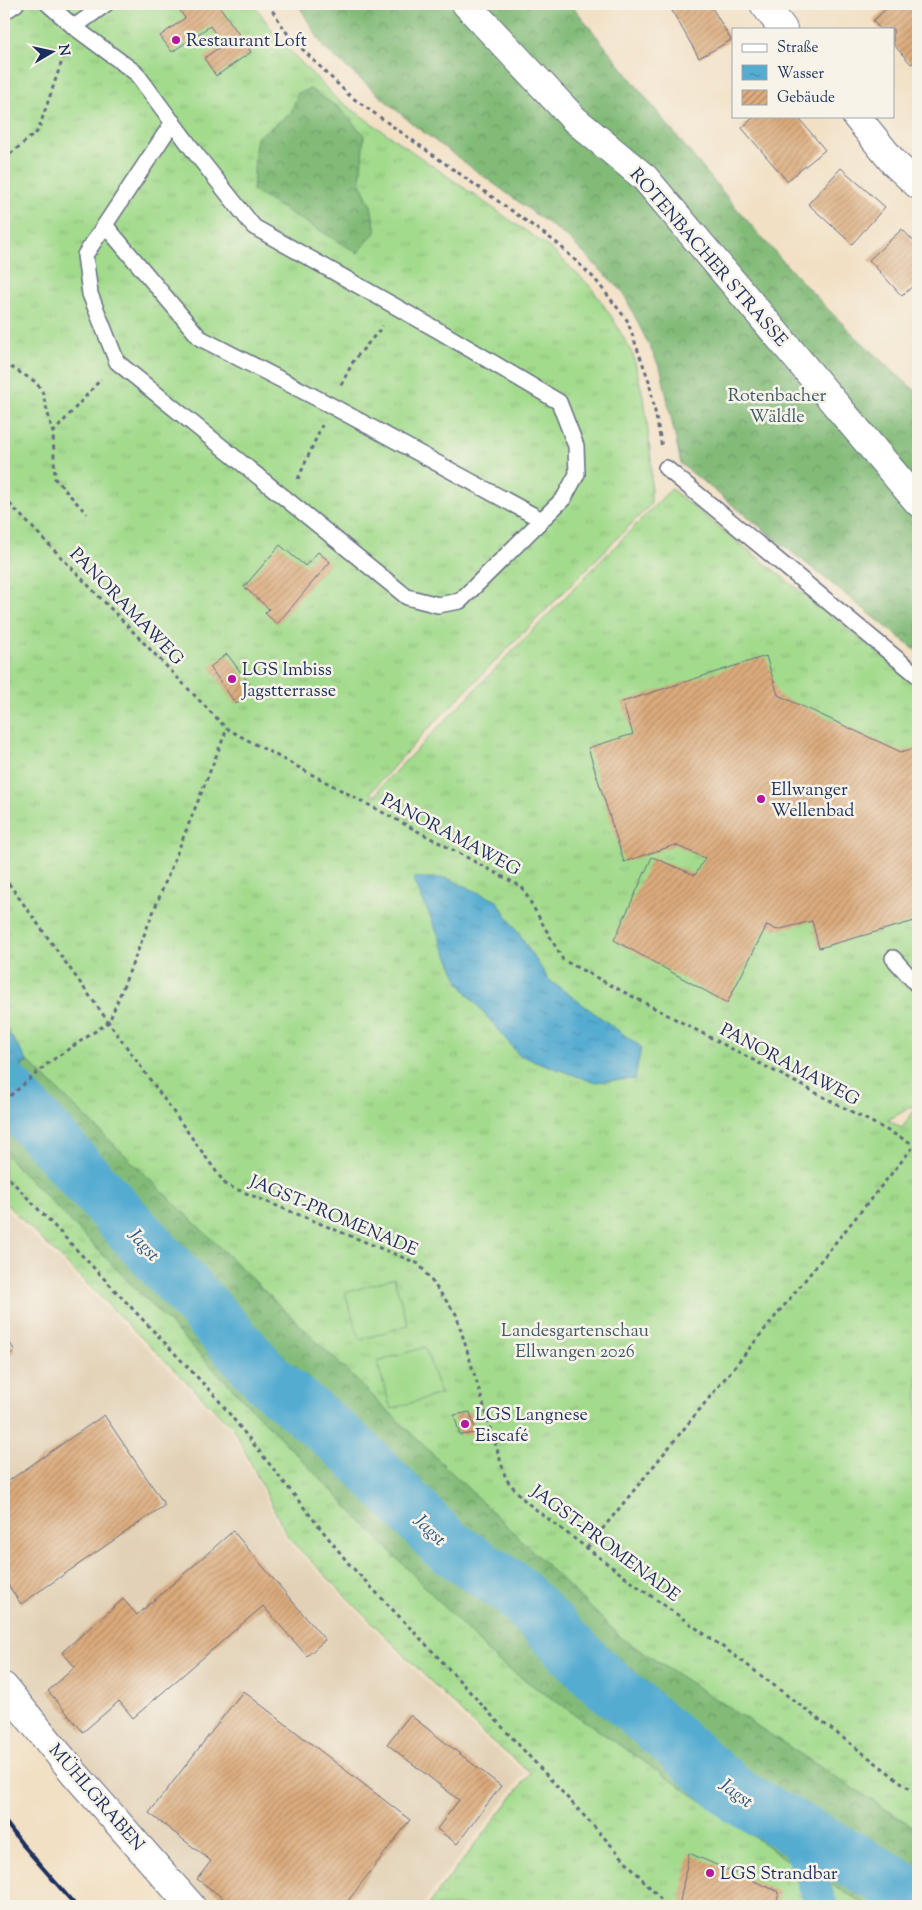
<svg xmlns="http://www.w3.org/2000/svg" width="922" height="1910" font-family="'Sorts Mill Goudy',serif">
<defs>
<pattern id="grass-tufts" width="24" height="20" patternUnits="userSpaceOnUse" patternTransform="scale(1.25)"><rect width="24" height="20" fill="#a3db8d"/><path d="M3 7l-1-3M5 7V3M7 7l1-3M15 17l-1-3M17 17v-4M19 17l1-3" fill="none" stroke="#8cbc7c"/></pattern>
<pattern id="forest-crowns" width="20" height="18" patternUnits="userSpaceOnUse" patternTransform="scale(1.25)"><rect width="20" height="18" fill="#82bb78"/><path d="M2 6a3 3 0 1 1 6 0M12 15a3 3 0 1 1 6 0" fill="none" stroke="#6a9866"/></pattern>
<pattern id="water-ripples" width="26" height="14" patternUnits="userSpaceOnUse" patternTransform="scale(1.25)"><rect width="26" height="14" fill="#54acd1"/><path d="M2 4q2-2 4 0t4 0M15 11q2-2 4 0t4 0" fill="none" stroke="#458cad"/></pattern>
<pattern id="building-hatch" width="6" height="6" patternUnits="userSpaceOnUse" patternTransform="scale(1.25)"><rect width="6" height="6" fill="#dcab7c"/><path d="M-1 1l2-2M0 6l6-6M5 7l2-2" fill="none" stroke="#b28c69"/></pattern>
</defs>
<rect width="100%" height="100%" fill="#f7f3e8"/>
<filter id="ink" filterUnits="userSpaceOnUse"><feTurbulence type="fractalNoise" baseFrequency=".02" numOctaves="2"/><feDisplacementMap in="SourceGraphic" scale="10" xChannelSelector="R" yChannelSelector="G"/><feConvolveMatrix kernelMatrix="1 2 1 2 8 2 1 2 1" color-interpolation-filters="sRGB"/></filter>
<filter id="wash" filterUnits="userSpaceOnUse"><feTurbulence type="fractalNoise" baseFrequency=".0096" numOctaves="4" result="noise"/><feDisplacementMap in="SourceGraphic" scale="20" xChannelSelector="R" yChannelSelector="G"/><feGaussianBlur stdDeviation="1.12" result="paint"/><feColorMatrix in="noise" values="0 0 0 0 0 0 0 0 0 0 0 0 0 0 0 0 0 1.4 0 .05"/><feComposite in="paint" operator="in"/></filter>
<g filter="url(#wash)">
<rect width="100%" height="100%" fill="#f2e0c4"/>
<!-- built -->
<polygon fill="#e2d1b6" points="4,1208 231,1430 287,1541 480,1736 525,1773 421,1906 204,1906 4,1673"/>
<!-- grass -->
<polygon fill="url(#grass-tufts)" stroke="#5f8576" points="4,4 254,4 278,39 337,99 550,248 591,287 613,319 633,355 645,404 651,459 651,504 423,734 370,793 376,796 382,785 671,489 918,684 918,1103 888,1120 902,1128 918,1105 918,1906 427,1906 531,1773 483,1734 289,1539 233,1428 4,1202"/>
<!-- forest -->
<g fill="url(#forest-crowns)" stroke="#4e756b">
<path d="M298,4H571C680,139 785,281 918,393V652L681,464L661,370L623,292L568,238L415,126L324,48Z"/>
<polygon points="310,89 339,108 364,135 360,183 371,206 376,231 358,253 253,191 256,138 291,113 298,93"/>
<polygon points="28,1061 624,1640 918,1830 918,1906 869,1906 789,1861 497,1661 4,1153 4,1081"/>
</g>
<!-- pitch -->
<g fill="#a3db8d" stroke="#5f8576">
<polygon points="394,1278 408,1325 360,1340 345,1293"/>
<polygon points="425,1347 440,1394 391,1409 377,1362"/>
</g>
<!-- water -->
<g fill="url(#water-ripples)" stroke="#386e98">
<polygon points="413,878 447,878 497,901 549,980 641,1047 635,1079 593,1082 519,1055 460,984"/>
<polygon points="4,1025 27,1061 4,1081"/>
</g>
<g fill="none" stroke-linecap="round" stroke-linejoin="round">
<!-- canal -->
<polyline stroke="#54acd1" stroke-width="32" points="792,1826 822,1906"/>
<!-- river -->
<polyline stroke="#54acd1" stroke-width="55" points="4,1088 269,1380 355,1452 445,1544 513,1589 598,1676 739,1797 894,1883 918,1899"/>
</g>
<g id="blocks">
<!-- building -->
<g fill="url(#building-hatch)">
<polygon points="175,4 218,4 251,52 216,76 204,58 223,45 210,26 172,52 160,36 185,18"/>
<polygon points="680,4 710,4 731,40 699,58 671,9"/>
<polygon points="891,4 911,4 918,12 918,58 911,64 893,44 893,29 880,29 873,21"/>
<polygon points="755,116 797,116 825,150 787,181 742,128"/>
<polygon points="841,168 885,207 852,244 808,204"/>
<polygon points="902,229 918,246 918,281 902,296 869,260"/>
<polygon points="280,545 305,566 318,552 330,562 277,624 265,613 269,609 244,587"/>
<polygon points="227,654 255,691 236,704 210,667"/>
<polygon points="766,656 778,695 901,752 918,747 918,920 819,948 812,921 777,930 767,925 727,1003 614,940 652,857 695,875 705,858 675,845 624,862 588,748 633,734 622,702"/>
<polygon points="4,1334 15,1351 4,1358"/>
<polygon points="470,1412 476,1433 460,1435 454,1415"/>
<polygon points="104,1415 165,1505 21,1604 4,1579 4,1484"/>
<polygon points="233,1531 325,1640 307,1656 263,1606 133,1718 119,1701 83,1732 48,1691 75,1667 62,1652 123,1599 137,1615"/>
<polygon points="243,1691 410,1820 344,1906 234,1906 197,1879 211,1861 149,1813"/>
<polygon points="410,1715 501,1786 457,1844 437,1829 459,1800 387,1744"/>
<polygon points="689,1853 779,1892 776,1906 689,1906 680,1902"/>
</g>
</g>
</g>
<g filter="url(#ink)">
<use href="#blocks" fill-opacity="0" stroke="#666d82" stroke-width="1"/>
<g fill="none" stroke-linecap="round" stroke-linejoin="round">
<!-- lane casing -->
<g stroke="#666d82" stroke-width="18">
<g id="lane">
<polyline points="48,4 74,27 136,73 196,154 254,227 441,332 559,402 576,446 577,474 564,498 460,601 438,605 407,597 117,362 90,294 85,255 173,122"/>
<polyline points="4,12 16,4"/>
<polyline points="74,27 106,4"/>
<polyline points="105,225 200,338 330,405 542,520"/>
<polyline points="666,468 918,676"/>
<polyline points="893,958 918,986"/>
</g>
</g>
<!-- street casing -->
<g stroke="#666d82" stroke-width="30">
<g id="street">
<polyline points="466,4 575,120 645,178 918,502"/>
<polyline points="764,4 783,29"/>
<polyline points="856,116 894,163 918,185"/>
<polyline points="4,1687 75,1774 191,1906"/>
</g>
</g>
<!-- path -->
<g stroke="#666d82" stroke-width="3" stroke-dasharray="4 4" stroke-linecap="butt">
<polyline points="268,4 289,36 350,96 557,243 594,278 627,320 649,381 662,447"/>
<polyline points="4,159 38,131 66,49"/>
<polyline points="4,363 36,382 42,391 53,433 55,479 87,514"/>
<polyline points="341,385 354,360 383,326"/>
<polyline points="53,433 101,379"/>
<polyline points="298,479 322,425"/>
<polyline points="4,498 227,729 522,887 563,960 915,1145"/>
<polyline points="4,877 226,1185 419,1264 456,1314 506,1479 526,1502 637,1586 734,1655 918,1795"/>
<polyline points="4,1101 51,1061 109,1022 227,729"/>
<polyline points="4,1173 216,1397 349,1564 436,1655 667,1906"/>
<polyline points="587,1548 918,1141"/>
</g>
<!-- lane -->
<use href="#lane" stroke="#fff" stroke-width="15"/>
<!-- street -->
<use href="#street" stroke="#fff" stroke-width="28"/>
<!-- rail -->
<polyline stroke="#1b2f5e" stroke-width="4" points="4,1820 22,1844 76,1906"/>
</g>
</g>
<!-- markers -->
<g fill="#b5179e" stroke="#f7f3e8" stroke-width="2">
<circle cx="176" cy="40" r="5"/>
<circle cx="232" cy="679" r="5"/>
<circle cx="761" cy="799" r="5"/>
<circle cx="465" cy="1424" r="5"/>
<circle cx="710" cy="1873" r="5"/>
</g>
<g text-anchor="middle" stroke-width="5" stroke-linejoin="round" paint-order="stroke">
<!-- poi labels -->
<g font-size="18" fill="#1b2f5e" stroke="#f7f3e8" text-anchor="start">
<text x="186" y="46">Restaurant Loft</text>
<text x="242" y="675">LGS Imbiss<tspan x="242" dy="21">Jagstterrasse</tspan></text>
<text x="771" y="795">Ellwanger<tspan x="771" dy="21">Wellenbad</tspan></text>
<text x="475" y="1420">LGS Langnese<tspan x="475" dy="21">Eiscafé</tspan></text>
<text x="720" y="1879">LGS Strandbar</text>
</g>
<!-- street labels -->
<g font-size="18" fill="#1b2f5e" stroke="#f7f3e8">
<text transform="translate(709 257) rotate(49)" y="6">ROTENBACHER STRASSE</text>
<text transform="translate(127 606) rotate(46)" y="6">PANORAMAWEG</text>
<text transform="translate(451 834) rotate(28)" y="6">PANORAMAWEG</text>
<text transform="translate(790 1064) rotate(28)" y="6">PANORAMAWEG</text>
<text transform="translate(334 1215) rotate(23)" y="6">JAGST-PROMENADE</text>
<text transform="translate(606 1543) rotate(37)" y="6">JAGST-PROMENADE</text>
<text transform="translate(97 1797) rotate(49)" y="6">MÜHLGRABEN</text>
</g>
<!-- park labels -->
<g font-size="18" fill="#3d5a6a" stroke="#f7f3e8">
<text x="777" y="401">Rotenbacher<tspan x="777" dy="21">Wäldle</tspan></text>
<text x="575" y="1336">Landesgartenschau<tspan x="575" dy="21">Ellwangen 2026</tspan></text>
</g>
<!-- water labels -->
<g font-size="19" font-style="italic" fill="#2c5480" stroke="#f7f3e8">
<text transform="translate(145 1244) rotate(48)" y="7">Jagst</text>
<text transform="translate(431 1529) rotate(44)" y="7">Jagst</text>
<text transform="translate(737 1792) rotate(36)" y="7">Jagst</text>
</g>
</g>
<!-- margin -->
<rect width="922" height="1910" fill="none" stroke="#f7f3e8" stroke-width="20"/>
<!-- legend -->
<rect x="732" y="28" width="162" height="90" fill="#f7f3e8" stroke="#9fa5b1"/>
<rect x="742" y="44" width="25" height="8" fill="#ffffff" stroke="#9fa5b1"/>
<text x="777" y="52" font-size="15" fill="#1b2f5e">Straße</text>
<rect x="742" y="65" width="25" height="15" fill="url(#water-ripples)" stroke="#9fa5b1"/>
<text x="777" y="78" font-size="15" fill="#1b2f5e">Wasser</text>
<rect x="742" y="90" width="25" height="15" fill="url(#building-hatch)" stroke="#9fa5b1"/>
<text x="777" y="102" font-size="15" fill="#1b2f5e">Gebäude</text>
<!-- north arrow -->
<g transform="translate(52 52) rotate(81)" stroke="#f7f3e8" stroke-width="4" paint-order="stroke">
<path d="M0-4L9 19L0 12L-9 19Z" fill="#1b2f5e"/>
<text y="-8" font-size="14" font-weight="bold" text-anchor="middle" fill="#1b2f5e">N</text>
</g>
</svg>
